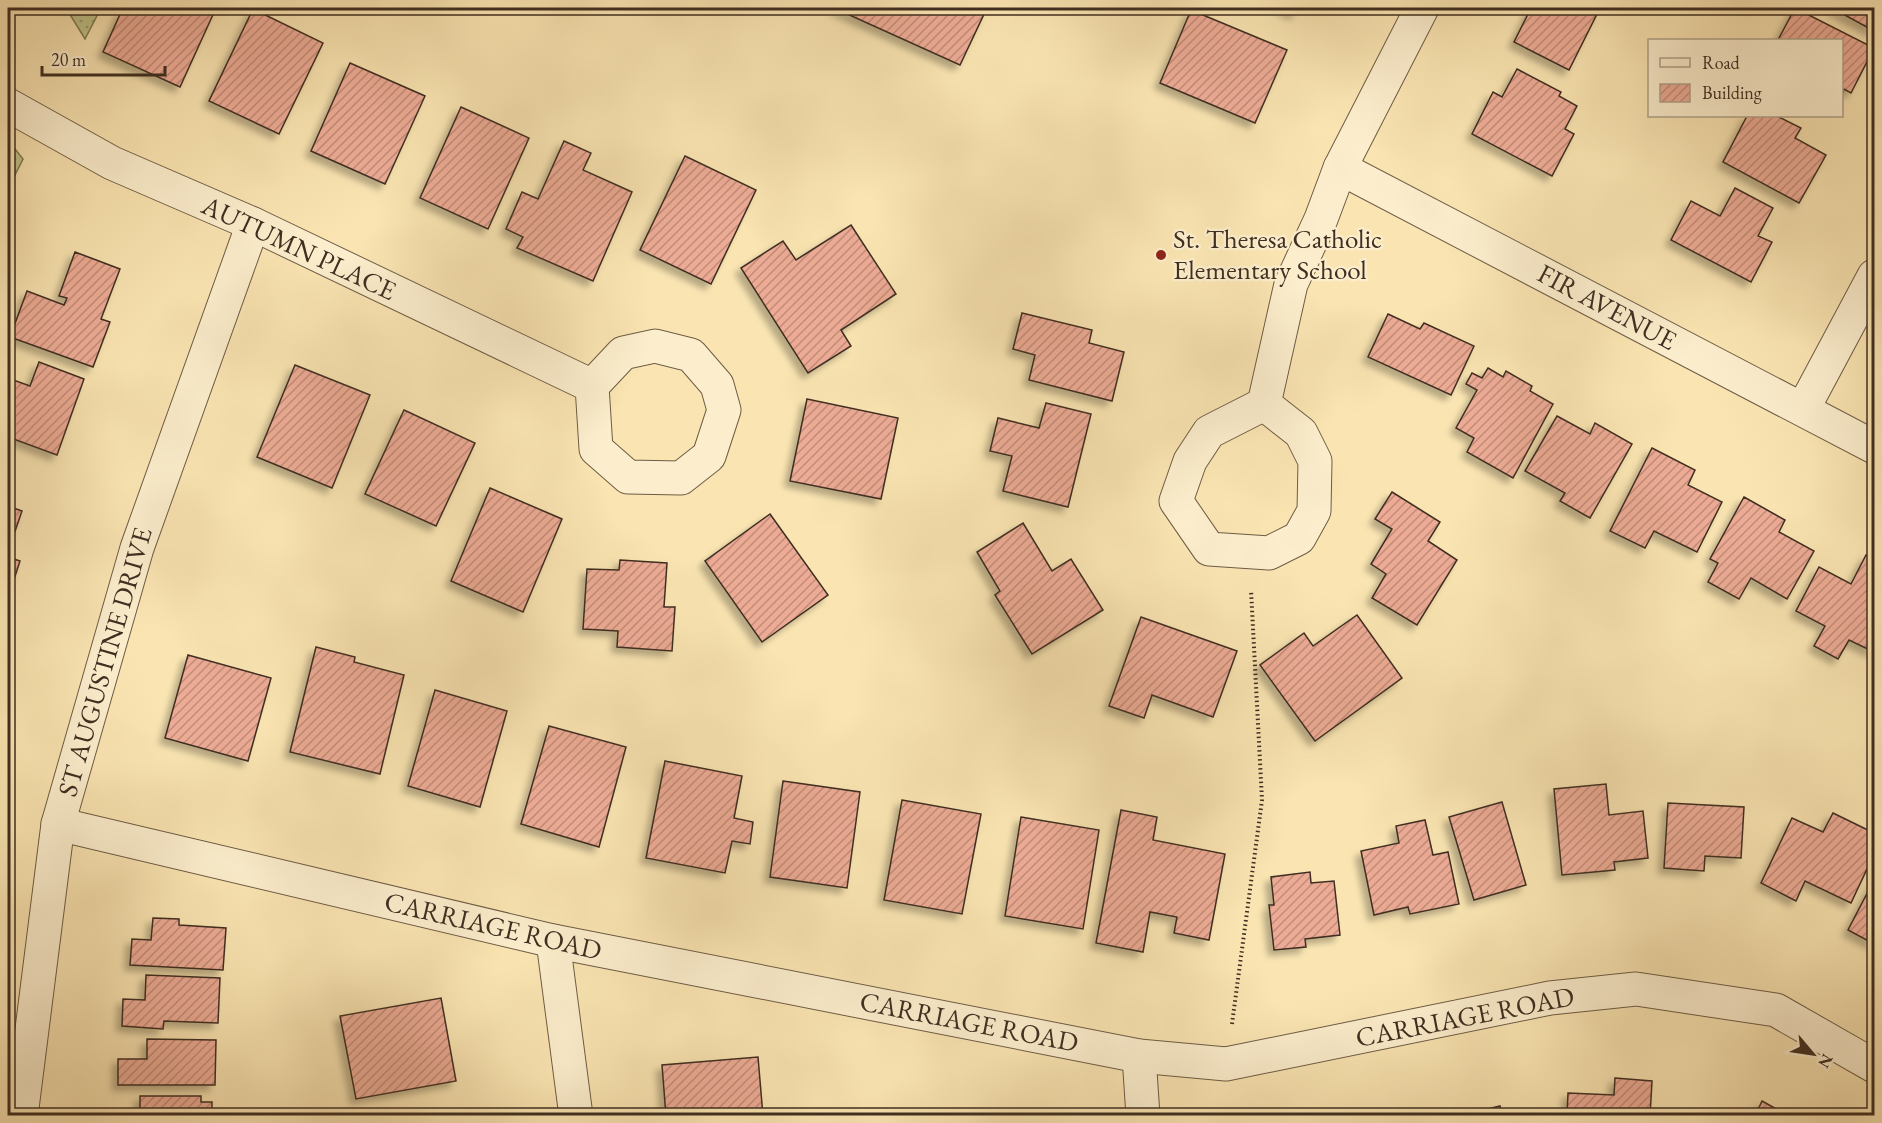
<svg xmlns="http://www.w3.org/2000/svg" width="1882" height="1123" font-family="'EB Garamond',serif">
<defs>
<pattern id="green-dots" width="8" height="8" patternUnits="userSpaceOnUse" patternTransform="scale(1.5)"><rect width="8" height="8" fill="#c0c48a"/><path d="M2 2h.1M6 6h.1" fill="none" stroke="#9da070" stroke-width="1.8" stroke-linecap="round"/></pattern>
<pattern id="building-hatch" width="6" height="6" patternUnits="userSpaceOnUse" patternTransform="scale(1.5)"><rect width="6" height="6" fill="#edab95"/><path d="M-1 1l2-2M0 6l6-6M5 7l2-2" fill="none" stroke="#c18c79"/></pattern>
<filter id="shadow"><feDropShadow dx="-5.5" dy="5.5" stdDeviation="3" flood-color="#0004"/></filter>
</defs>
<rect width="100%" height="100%" fill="#fae5b2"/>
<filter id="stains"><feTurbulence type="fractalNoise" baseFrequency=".00333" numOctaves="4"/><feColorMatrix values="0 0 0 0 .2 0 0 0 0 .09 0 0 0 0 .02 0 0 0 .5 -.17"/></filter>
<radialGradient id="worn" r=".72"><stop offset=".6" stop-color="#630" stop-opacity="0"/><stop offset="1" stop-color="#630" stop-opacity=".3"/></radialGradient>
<!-- green -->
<g fill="url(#green-dots)" stroke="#807956" stroke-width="1.5">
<polygon points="66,8 101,8 85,39"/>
<polygon points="8,140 23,159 8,189"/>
</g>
<!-- building -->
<g fill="url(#building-hatch)" stroke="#3f2e21" stroke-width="1.5" filter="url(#shadow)">
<polygon points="132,8 216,8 180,87 103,52 122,10 129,13"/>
<polygon points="834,8 976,8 985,12 960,65"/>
<polygon points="1282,8 1299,8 1295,14"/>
<polygon points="1531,8 1595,8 1599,10 1569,70 1514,42"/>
<polygon points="1795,8 1874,48 1851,93 1844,89 1842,95 1842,40 1778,40"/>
<polygon points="1832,8 1874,8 1874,31"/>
<polygon points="253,9 323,43 279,134 209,101"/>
<polygon points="1191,10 1287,50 1255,123 1160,83"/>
<polygon points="350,63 425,96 385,184 311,151"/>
<polygon points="1517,69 1561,92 1559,96 1577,106 1565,129 1574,134 1552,176 1472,134 1493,92 1502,97"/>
<polygon points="461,107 529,138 488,229 420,198"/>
<polygon points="1747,116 1777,116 1801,128 1795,138 1826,155 1799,203 1723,162"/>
<polygon points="564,141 591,153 583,170 632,192 593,281 517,248 523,237 506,229 522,192 538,199"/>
<polygon points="685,156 756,190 711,284 640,250"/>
<polygon points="1735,188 1773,208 1758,236 1772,242 1751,282 1671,240 1691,201 1720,216"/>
<polygon points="851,225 896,294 841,330 851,346 808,373 741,268 783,241 796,260"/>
<polygon points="75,252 120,269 101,319 110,322 93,367 10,337 27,291 64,305 67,298 59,296"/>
<polygon points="1022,313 1092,330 1089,343 1124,352 1112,401 1029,380 1035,355 1013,349"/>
<polygon points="1388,314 1420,329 1424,323 1474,346 1451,395 1368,357"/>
<polygon points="39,362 84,379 57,455 8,437 8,378 30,386"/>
<polygon points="295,365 370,395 332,488 257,457"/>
<polygon points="1488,368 1503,377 1506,371 1532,386 1530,391 1553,404 1513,478 1467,452 1474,438 1456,428 1477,390 1466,384 1472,373 1482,378"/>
<polygon points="807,399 898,418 881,499 790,481"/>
<polygon points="1046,403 1091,414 1068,507 1003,491 1012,456 990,451 998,418 1039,428"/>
<polygon points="404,410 475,443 436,526 365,494"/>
<polygon points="1557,416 1590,434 1595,423 1632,444 1590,518 1560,501 1565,493 1525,471"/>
<polygon points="1652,448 1695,470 1688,485 1722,502 1697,552 1654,531 1645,548 1610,531"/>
<polygon points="490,488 562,519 523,612 451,581"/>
<polygon points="1392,492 1440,522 1428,541 1457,560 1417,625 1372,598 1386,574 1371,564 1392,529 1375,519"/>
<polygon points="1744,497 1785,520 1779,532 1814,551 1787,599 1751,578 1739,599 1708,582 1718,563 1710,559"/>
<polygon points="8,506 22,511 11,543 8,542"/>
<polygon points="770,514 828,595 762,642 705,561"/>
<polygon points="1023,523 1052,571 1071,559 1103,610 1032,654 995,595 1000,591 977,552"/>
<polygon points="1866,555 1874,559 1874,652 1849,640 1838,659 1814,646 1825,626 1796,611 1819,567 1851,584"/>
<polygon points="8,557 20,561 8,598"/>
<polygon points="620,560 667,563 664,607 675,607 672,651 617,647 618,631 583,629 587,569 619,570"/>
<polygon points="1357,615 1402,678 1315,741 1260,665 1304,633 1313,646"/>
<polygon points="1141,617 1237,651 1213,717 1152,695 1144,718 1109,706"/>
<polygon points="316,647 355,657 354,662 404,675 380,774 290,752"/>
<polygon points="188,655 271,678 248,761 165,738"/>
<polygon points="435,690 507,711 480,807 408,786"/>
<polygon points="549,726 626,747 599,847 521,824"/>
<polygon points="665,761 742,776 734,818 753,822 750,844 732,841 725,873 646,858"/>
<polygon points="783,781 860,792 847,888 770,877"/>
<polygon points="1606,784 1609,815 1643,811 1648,858 1614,862 1615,870 1562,875 1554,789"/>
<polygon points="902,800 981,814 962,914 884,900"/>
<polygon points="1502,802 1526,885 1474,900 1449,817"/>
<polygon points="1668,803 1744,807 1741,858 1705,856 1704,871 1664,868"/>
<polygon points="1121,810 1157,817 1153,840 1225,854 1209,940 1174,933 1177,917 1150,912 1143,952 1096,943"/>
<polygon points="1833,813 1874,833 1874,854 1851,903 1805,881 1796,901 1761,883 1792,818 1823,832"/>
<polygon points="1021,817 1099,830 1083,929 1005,916"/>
<polygon points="1425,820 1433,855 1448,852 1459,904 1410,914 1408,907 1374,915 1361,851 1399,843 1396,826"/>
<polygon points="1310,872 1311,883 1334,881 1340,935 1305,939 1306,947 1274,950 1269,905 1274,905 1271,877"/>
<polygon points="1874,880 1874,944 1848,930"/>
<polygon points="153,918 179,919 179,925 226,928 223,970 130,965 132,939 151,940"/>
<polygon points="146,975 220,978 218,1023 164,1021 163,1029 122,1026 123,999 145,1000"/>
<polygon points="441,998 456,1081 356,1099 340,1016"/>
<polygon points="147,1039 216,1040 215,1085 118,1085 118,1059 147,1059"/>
<polygon points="758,1057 763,1116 666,1116 662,1065"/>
<polygon points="1615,1078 1652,1081 1650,1116 1567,1116 1568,1093 1614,1095"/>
<polygon points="140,1096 201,1096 201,1102 212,1102 212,1116 140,1116"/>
<polygon points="1762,1101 1789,1116 1755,1116"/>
<polygon points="1500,1106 1502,1116 1460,1116"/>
</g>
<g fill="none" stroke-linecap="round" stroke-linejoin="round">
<!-- minor casing -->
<g stroke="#6e5c45" stroke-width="35">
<g id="minor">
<polyline points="8,105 112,163 253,224 592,386 596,449 628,477 681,478 709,456 724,410 717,385 691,355 655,346 623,353 592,386"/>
<polyline points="1340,168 1874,447"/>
<polyline points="1264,404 1209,432 1190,461 1176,501 1209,549 1269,553 1299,538 1314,511 1315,461 1301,433 1264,404 1291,284 1321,219 1340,168 1422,8"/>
<polyline points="1803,409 1874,276"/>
<polyline points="58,824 553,941 1139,1056 1226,1064 1550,998 1636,989 1776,1010 1874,1066"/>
<polyline points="553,941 576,1116"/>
<polyline points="1139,1056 1143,1116"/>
<polyline points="21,1116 58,824 137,548 253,224"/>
</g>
</g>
<!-- path -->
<polyline stroke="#3f2e21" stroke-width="4" stroke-dasharray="1.5 3" stroke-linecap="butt" points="1232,1024 1262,800 1251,590"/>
<!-- minor -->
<use href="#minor" stroke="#fceecd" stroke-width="33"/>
</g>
<!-- markers -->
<circle fill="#8f2418" stroke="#fceecd" stroke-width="2" cx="1161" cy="255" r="6"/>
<g text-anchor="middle" stroke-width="4.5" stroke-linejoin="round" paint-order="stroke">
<!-- poi labels -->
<g font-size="27" fill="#3f2e21" stroke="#fceecd" text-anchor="start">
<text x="1173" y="248">St. Theresa Catholic<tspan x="1173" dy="31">Elementary School</tspan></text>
</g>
<!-- street labels -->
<g font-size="27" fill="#3f2e21" stroke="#fceecd">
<text transform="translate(299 248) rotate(25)" y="9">AUTUMN PLACE</text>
<text transform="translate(1607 307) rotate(28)" y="9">FIR AVENUE</text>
<text transform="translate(105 662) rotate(-74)" y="9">ST AUGUSTINE DRIVE</text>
<text transform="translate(493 926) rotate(13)" y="9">CARRIAGE ROAD</text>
<text transform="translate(1465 1017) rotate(-11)" y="9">CARRIAGE ROAD</text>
<text transform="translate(969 1022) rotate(11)" y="9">CARRIAGE ROAD</text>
</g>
</g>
<!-- margin -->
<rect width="1882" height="1123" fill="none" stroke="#fae5b2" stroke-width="30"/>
<rect x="9" y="9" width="1864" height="1105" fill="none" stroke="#3f2e21" stroke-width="3"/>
<rect x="15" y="15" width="1852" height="1093" fill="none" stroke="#3f2e21" stroke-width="1.5"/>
<!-- legend -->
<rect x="1648" y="39" width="195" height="78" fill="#fceecd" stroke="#b0a188" stroke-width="1.5"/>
<rect x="1660" y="58" width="30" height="9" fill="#fceecd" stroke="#b0a188" stroke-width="1.5"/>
<text x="1702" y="69" font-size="18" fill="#3f2e21">Road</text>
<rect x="1660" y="84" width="30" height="18" fill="url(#building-hatch)" stroke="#b0a188" stroke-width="1.5"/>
<text x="1702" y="99" font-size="18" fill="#3f2e21">Building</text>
<!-- north arrow -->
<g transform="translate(1813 1054) rotate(119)" stroke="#fceecd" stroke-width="4.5" paint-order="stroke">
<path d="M0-4.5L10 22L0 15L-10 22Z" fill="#3f2e21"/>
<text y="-9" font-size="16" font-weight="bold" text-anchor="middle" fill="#3f2e21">N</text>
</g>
<!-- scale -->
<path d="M42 66v9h123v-9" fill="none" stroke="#3f2e21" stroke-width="3"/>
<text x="51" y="66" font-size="18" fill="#3f2e21" stroke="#fceecd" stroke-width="4.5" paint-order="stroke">20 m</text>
<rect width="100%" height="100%" filter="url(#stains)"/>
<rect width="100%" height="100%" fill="url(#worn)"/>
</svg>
